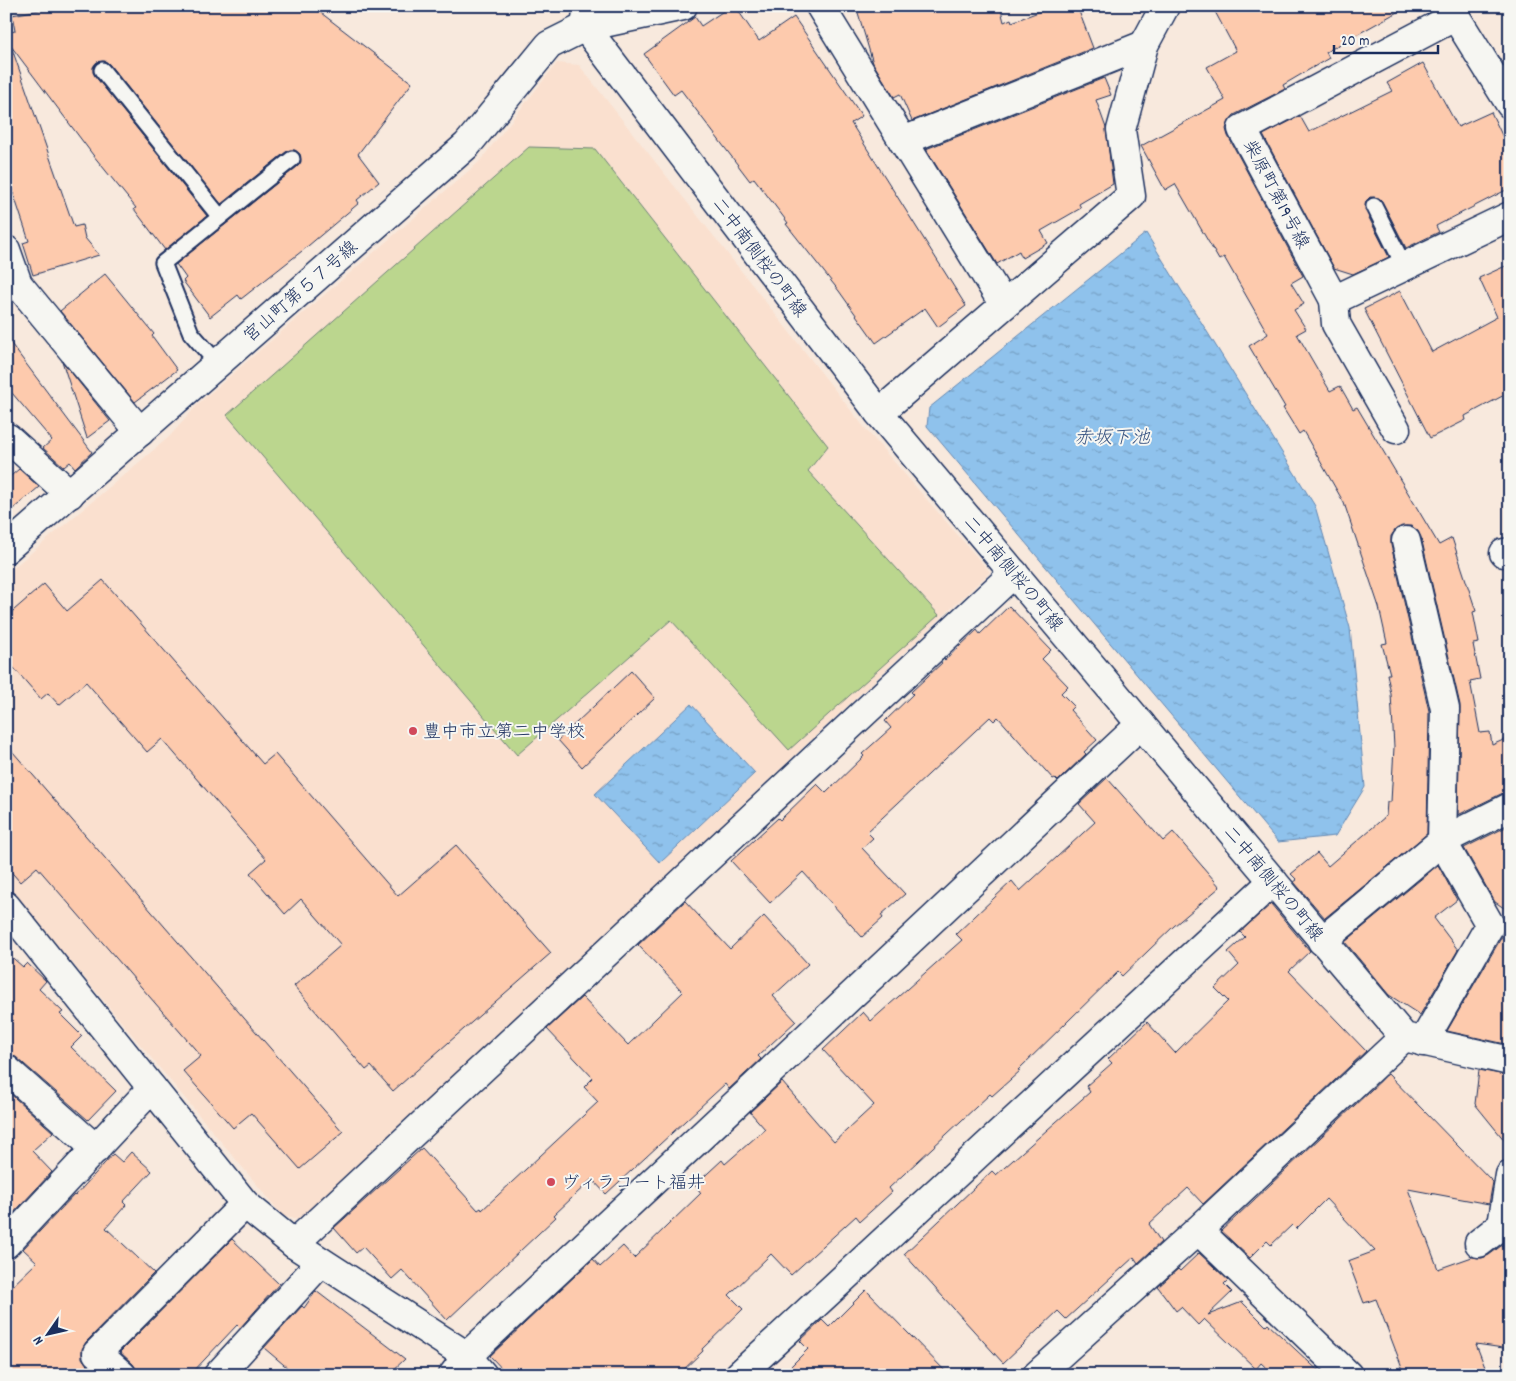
<svg xmlns="http://www.w3.org/2000/svg" width="1516" height="1381" font-family="Dekko,'Klee One',sans-serif">
<defs>
<pattern id="water-ripples" width="26" height="14" patternUnits="userSpaceOnUse" patternTransform="scale(1.25)"><rect width="26" height="14" fill="#8fc2ec"/><path d="M2 4q2-2 4 0t4 0M15 11q2-2 4 0t4 0" fill="none" stroke="#749ec2"/></pattern>
</defs>
<rect width="100%" height="100%" fill="#f8e9dd"/>
<filter id="ink" filterUnits="userSpaceOnUse"><feTurbulence type="fractalNoise" baseFrequency=".02" numOctaves="2"/><feDisplacementMap in="SourceGraphic" scale="10" xChannelSelector="R" yChannelSelector="G"/><feConvolveMatrix kernelMatrix="1 2 1 2 8 2 1 2 1" color-interpolation-filters="sRGB"/></filter>
<g filter="url(#ink)">
<!-- built -->
<polygon fill="#fae0cf" points="557,63 579,65 868,432 990,572 300,1220 283,1216 18,898 6,887 6,574 169,437 201,401 479,162"/>
<!-- pitch -->
<polygon fill="#bbd68e" stroke="#6b8276" points="529,147 595,149 828,446 808,471 939,615 789,750 671,620 517,755 227,415"/>
<!-- water -->
<g fill="url(#water-ripples)" stroke="#6187b3">
<polygon points="1146,233 1315,506 1350,628 1365,787 1335,836 1278,842 927,426 929,408"/>
<polygon points="691,704 755,773 660,863 595,794"/>
</g>
<!-- building -->
<g fill="#fdcaad" stroke="#1b2f5e">
<polygon points="61,6 312,6 412,83 358,154 379,182 357,200 359,203 302,251 241,299 238,295 210,317 183,281 186,278 176,264 298,166 301,162 300,154 295,150 290,150 286,152 221,204 109,64 105,61 97,62 93,67 93,72 95,76 207,216 165,250 134,209 136,208 93,155 11,46 74,227 82,225 85,238 99,255 33,275 23,243 29,241 6,171 6,46 11,46 6,40 6,33 15,31 12,15"/>
<polygon points="731,6 735,6 759,41 794,17 862,116 851,123 966,306 938,327 925,308 876,343 839,291 786,224 788,223 754,178 750,181 681,90 674,95 644,54 695,17 701,26"/>
<polygon points="856,6 1000,6 1004,22 1011,19 1012,22 1054,6 1077,6 1093,48 912,121 900,94 894,97 873,63"/>
<polygon points="1212,6 1408,6 1326,52 1329,58 1283,85 1285,89 1234,115 1229,121 1226,129 1228,136 1303,276 1291,283 1304,304 1294,310 1306,329 1297,334 1330,391 1340,386 1353,409 1357,407 1439,545 1452,538 1476,611 1473,612 1479,643 1473,644 1480,679 1470,681 1480,733 1490,732 1492,745 1510,737 1510,792 1503,793 1458,815 1460,705 1421,537 1418,531 1411,526 1402,526 1396,529 1391,536 1391,545 1429,711 1427,834 1325,918 1294,882 1297,880 1291,874 1317,853 1328,866 1386,816 1387,802 1391,802 1394,747 1391,694 1387,674 1390,674 1382,644 1387,643 1379,607 1344,503 1303,431 1299,434 1283,408 1285,407 1249,346 1268,334 1224,257 1219,260 1175,184 1165,190 1141,146 1225,100 1207,67 1236,51"/>
<polygon points="1423,63 1458,127 1491,112 1510,152 1510,188 1436,226 1439,232 1406,248 1382,201 1379,198 1370,197 1366,201 1365,210 1389,257 1353,274 1334,268 1263,135 1300,116 1309,132 1392,91 1387,83"/>
<polygon points="1104,78 1111,95 1096,100 1106,128 1113,184 1079,204 1081,208 1041,231 1048,243 1022,258 1019,251 997,264 926,149"/>
<polygon points="1510,264 1510,392 1465,416 1466,420 1430,438 1364,309 1400,291 1432,352 1497,317 1479,278"/>
<polygon points="105,274 154,334 152,336 177,370 135,402 60,311"/>
<polygon points="6,337 92,452 75,468 70,462 64,467 43,448 52,440 6,386"/>
<polygon points="62,361 110,421 87,438"/>
<polygon points="19,469 39,487 6,515 6,480"/>
<polygon points="103,580 263,764 275,754 398,896 456,845 551,953 393,1091 371,1066 366,1070 294,986 341,945 301,899 285,914 250,873 266,859 162,739 147,752 86,682 59,705 48,693 41,699 6,659 6,617 44,584 67,611"/>
<polygon points="1009,606 1051,650 1042,659 1068,686 1061,693 1074,706 1070,710 1097,740 1084,752 1086,754 1058,781 1055,778 1053,779 998,717 994,721 990,717 867,832 873,838 862,848 905,894 881,915 883,918 862,937 803,872 770,903 731,861 778,818 780,820 817,784 826,793 864,756 862,754 891,728 885,721 913,694 911,692 977,630 980,634"/>
<polygon points="631,671 655,698 582,767 558,740"/>
<polygon points="6,744 343,1132 300,1169 251,1113 233,1128 183,1071 201,1056 37,867 20,882 6,866"/>
<polygon points="1107,778 1163,841 1173,832 1220,887 1174,926 1122,976 1118,972 1018,1070 1020,1071 992,1096 990,1094 889,1188 892,1192 860,1221 856,1216 791,1275 771,1254 729,1295 743,1309 702,1349 703,1351 678,1375 508,1375 490,1356 593,1259 600,1267 623,1246 634,1258 701,1193 695,1185 722,1160 725,1164 765,1129 750,1112 782,1082 834,1142 874,1105 823,1050 863,1012 871,1021 962,940 956,934 1012,881 1020,891 1095,822 1079,804"/>
<polygon points="1510,825 1510,912 1495,902 1464,848"/>
<polygon points="1438,865 1457,900 1434,918 1458,950 1420,1015 1389,995 1345,942"/>
<polygon points="685,901 730,949 764,916 808,964 773,996 796,1021 758,1056 761,1059 729,1089 725,1084 606,1194 592,1179 554,1215 556,1217 447,1320 402,1270 392,1279 363,1247 356,1253 334,1228 422,1148 478,1210 481,1208 482,1210 598,1102 584,1087 593,1078 547,1029 582,997 628,1045 683,992 638,945"/>
<polygon points="1271,904 1310,951 1289,971 1366,1051 1203,1204 1188,1188 1149,1224 1161,1242 1138,1263 1134,1257 1066,1319 1058,1311 1003,1363 904,1254 992,1171 996,1175 1090,1092 1086,1086 1112,1063 1108,1059 1147,1022 1175,1053 1228,1001 1215,988 1239,965 1228,952 1245,937 1240,932"/>
<polygon points="1510,918 1510,1045 1447,1031 1504,933 1506,925"/>
<polygon points="6,952 23,967 27,963 46,981 39,989 63,1012 60,1014 82,1036 71,1047 116,1091 88,1120 16,1057 6,1054"/>
<polygon points="1479,1070 1510,1076 1510,1103 1505,1141 1475,1104"/>
<polygon points="1388,1074 1493,1182 1489,1204 1408,1189 1438,1269 1472,1257 1482,1258 1489,1255 1501,1246 1510,1242 1510,1349 1476,1344 1488,1375 1405,1375 1376,1299 1364,1303 1348,1261 1375,1251 1326,1199 1296,1229 1292,1225 1271,1245 1267,1241 1250,1258 1221,1231"/>
<polygon points="6,1090 53,1132 32,1151 52,1172 6,1221"/>
<polygon points="131,1152 152,1171 123,1202 126,1205 106,1228 154,1273 86,1342 82,1349 82,1358 87,1365 98,1375 6,1375 6,1292 37,1262 23,1249 74,1195 75,1196 113,1154 122,1162"/>
<polygon points="232,1239 279,1284 240,1328 237,1325 190,1375 137,1375 137,1370 133,1364 120,1352"/>
<polygon points="1199,1253 1228,1280 1224,1284 1232,1292 1208,1315 1242,1302 1266,1326 1268,1324 1323,1375 1274,1375 1261,1363 1256,1369 1204,1319 1198,1325 1181,1307 1176,1311 1158,1287 1178,1269 1180,1271"/>
<polygon points="866,1290 949,1375 782,1375 808,1349 800,1341 822,1320 829,1327"/>
<polygon points="316,1291 392,1349 405,1359 388,1375 296,1375 264,1348 302,1306 304,1308"/>
</g>
<g fill="none" stroke-linecap="round" stroke-linejoin="round">
<!-- lane casing -->
<g stroke="#1b2f5e" stroke-width="19">
<g id="lane">
<polyline points="102,70 220,217"/>
<polyline points="1374,206 1404,266"/>
<polyline points="218,364 191,333 163,263 292,159"/>
</g>
</g>
<!-- street casing -->
<g stroke="#1b2f5e" stroke-width="31">
<g id="street">
<polyline points="588,6 585,27 879,413 1404,1037 1510,1061"/>
<polyline points="820,6 1004,305"/>
<polyline points="1449,6 1510,104"/>
<polyline points="1456,16 1242,129 1334,300 1510,216"/>
<polyline points="903,141 1144,45"/>
<polyline points="6,250 18,284 140,432"/>
<polyline points="1334,300 1336,324 1396,429"/>
<polyline points="879,413 1131,196 1121,130 1144,45 1165,6"/>
<polyline points="6,438 8,438 70,494"/>
<polyline points="6,549 467,145 549,45 585,27 683,6"/>
<polyline points="1504,553 1510,552"/>
<polyline points="6,906 245,1204 294,1244 467,1356 483,1375"/>
<polyline points="1322,941 1442,841 1445,709 1406,541"/>
<polyline points="1423,1042 1490,925 1442,841 1510,807"/>
<polyline points="6,1069 96,1149"/>
<polyline points="1198,1230 1348,1375"/>
<polyline points="1479,1243 1502,1225 1510,1175"/>
<polyline points="6,1244 152,1088"/>
<polyline points="294,1244 1014,573"/>
<polyline points="122,1375 97,1353 245,1204"/>
<polyline points="218,1375 321,1262"/>
<polyline points="453,1375 467,1356 1141,724"/>
<polyline points="739,1375 1273,881"/>
<polyline points="1037,1375 1198,1230 1404,1037"/>
</g>
</g>
<!-- lane -->
<use href="#lane" stroke="#f6f6f2" stroke-width="15"/>
<!-- street -->
<use href="#street" stroke="#f6f6f2" stroke-width="28"/>
</g>
</g>
<!-- markers -->
<g fill="#d1495b" stroke="#f6f6f2" stroke-width="2">
<circle cx="413" cy="731" r="5"/>
<circle cx="551" cy="1182" r="5"/>
</g>
<g text-anchor="middle" stroke-width="4" stroke-linejoin="round" paint-order="stroke">
<!-- street labels -->
<g font-size="18" fill="#1b2f5e" stroke="#f6f6f2">
<text transform="translate(1277 194) rotate(62)" y="6">柴原町第19号線</text>
<text transform="translate(760 257) rotate(53)" y="6">二中南側桜の町線</text>
<text transform="translate(300 291) rotate(-41)" y="6">宮山町第５７号線</text>
<text transform="translate(1014 573) rotate(50)" y="6">二中南側桜の町線</text>
<text transform="translate(1274 883) rotate(50)" y="6">二中南側桜の町線</text>
</g>
<!-- poi labels -->
<g font-size="18" fill="#1b2f5e" stroke="#f6f6f2" text-anchor="start">
<text x="423" y="737">豊中市立第二中学校</text>
<text x="561" y="1188">ヴィラコート福井</text>
</g>
<!-- water labels -->
<g font-size="19" font-style="italic" fill="#385482" stroke="#f6f6f2">
<text x="1112" y="443">赤坂下池</text>
</g>
</g>
<!-- margin -->
<rect width="1516" height="1381" fill="none" stroke="#f6f6f2" stroke-width="25"/>
<rect x="12" y="12" width="1491" height="1356" fill="none" stroke="#1b2f5e" stroke-width="2" filter="url(#ink)"/>
<!-- north arrow -->
<g transform="translate(48 1334) rotate(236)" stroke="#f6f6f2" stroke-width="4" paint-order="stroke">
<path d="M0-4L9 19L0 12L-9 19Z" fill="#1b2f5e"/>
<text y="-8" font-size="14" font-weight="bold" text-anchor="middle" fill="#1b2f5e">N</text>
</g>
<!-- scale -->
<path d="M1334 45v8h104v-8" fill="none" stroke="#1b2f5e" stroke-width="2.5"/>
<text x="1341" y="45" font-size="15" fill="#1b2f5e" stroke="#f6f6f2" stroke-width="4" paint-order="stroke">20 m</text>
</svg>
